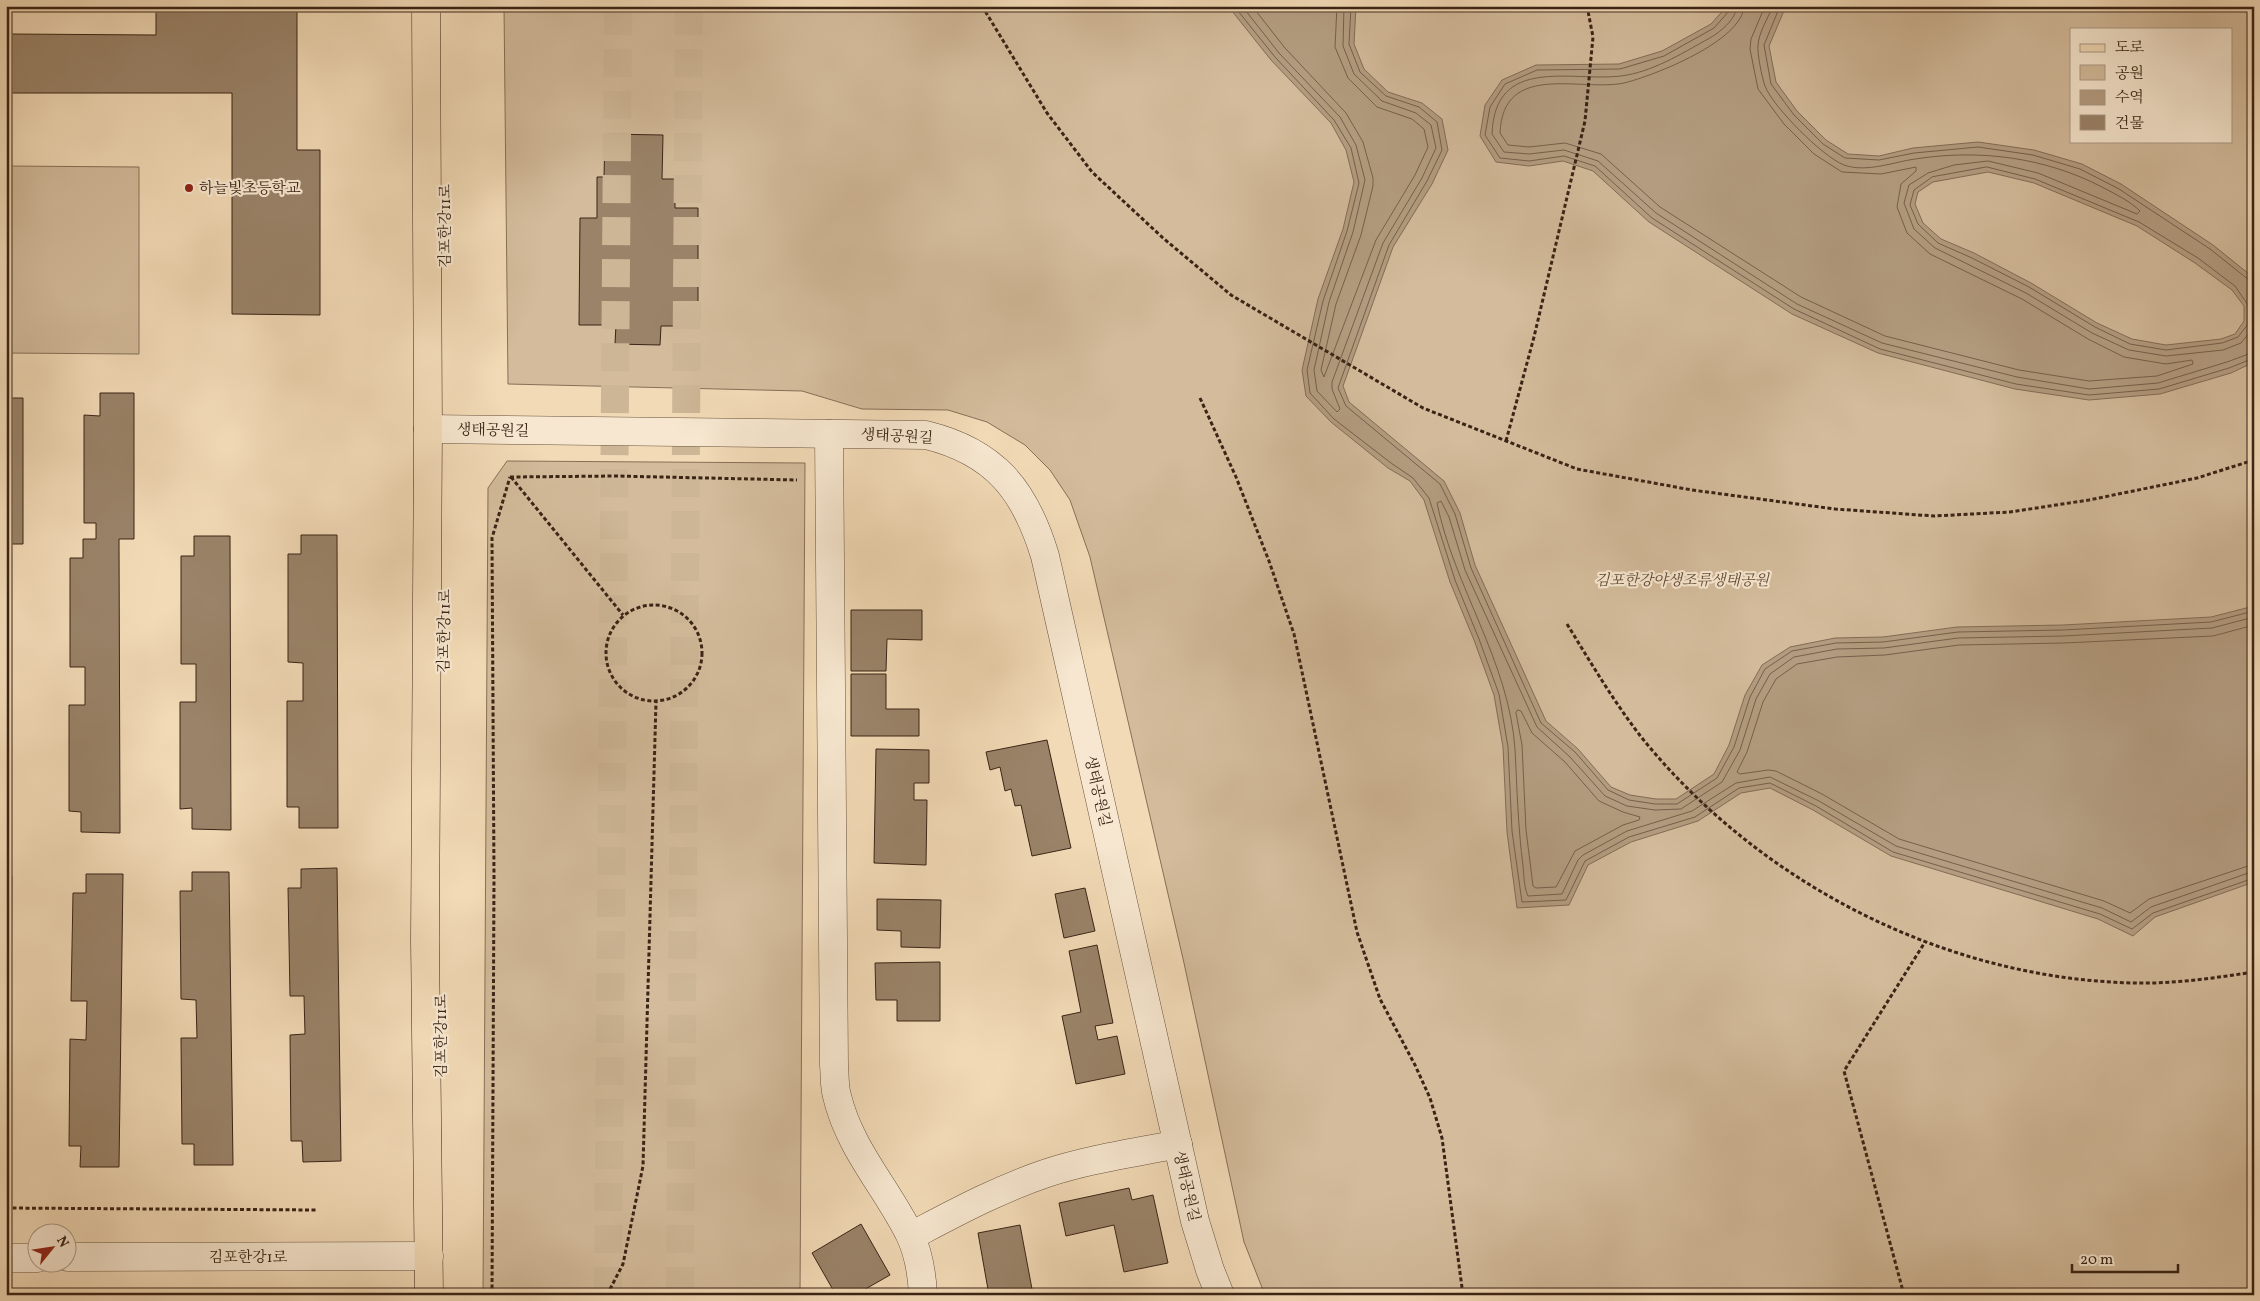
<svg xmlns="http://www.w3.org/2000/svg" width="2260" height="1301" font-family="Vollkorn,'Noto Serif KR',serif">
<rect width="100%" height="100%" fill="#f2dab6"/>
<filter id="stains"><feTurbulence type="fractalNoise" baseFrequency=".004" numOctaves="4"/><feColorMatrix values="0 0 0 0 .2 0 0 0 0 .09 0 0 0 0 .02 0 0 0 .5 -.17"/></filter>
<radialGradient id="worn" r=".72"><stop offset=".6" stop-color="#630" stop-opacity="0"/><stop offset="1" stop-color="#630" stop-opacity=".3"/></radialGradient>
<!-- green -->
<g fill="#d3bb9b" stroke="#867058" fill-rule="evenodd">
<path d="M504,6H2254V1295H1265L1244,1242L1184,963L1090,557L1070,500L1050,470L1025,445L987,422L948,410L862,409L802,391L508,384ZM2071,29H2231V141H2071Z"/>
<polygon points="6,166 139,167 139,354 6,353"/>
<polygon points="507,461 805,463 800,1295 483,1295 488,488"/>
</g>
<!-- water -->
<g fill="#b39c80" stroke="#836c56" fill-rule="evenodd">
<polygon points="1228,6 1356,6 1354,44 1364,69 1388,92 1422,103 1442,119 1448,150 1432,184 1393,247 1343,386 1349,402 1444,481 1460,513 1475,565 1546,721 1578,749 1611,787 1630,795 1656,799 1676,799 1714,774 1729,745 1745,695 1762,665 1790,647 1835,638 1883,637 1957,627 2063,625 2211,617 2254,606 2254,882 2155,917 2133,936 2098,919 1891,856 1813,810 1770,788 1741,793 1698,821 1631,842 1588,865 1569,905 1517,908 1507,832 1503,747 1494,695 1474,640 1450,582 1424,500 1410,481 1388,468 1331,422 1306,396 1302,370 1318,299 1343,229 1354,182 1346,150 1331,123 1271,60"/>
<path d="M1727,6H1786L1769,46L1776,82L1797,111L1826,140L1848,154L1879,156L1913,148L1978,142L2034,150L2082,164L2121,184L2213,245L2254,278V362L2231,373L2160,394L2089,400L2015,389L1878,353L1792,314L1649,222L1593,171L1563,161L1529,166L1496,162L1480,136L1485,105L1502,80L1536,65L1619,64L1662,51L1711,24ZM1988,172L2034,183L2137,226L2195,263L2232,290L2244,306V321L2235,334L2221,339L2166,345L2132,339L2097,323L2031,283L1974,253L1941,239L1923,223L1915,204L1918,192L1933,182Z"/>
</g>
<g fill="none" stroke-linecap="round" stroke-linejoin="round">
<!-- shore -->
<g stroke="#76604b" stroke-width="1">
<polyline points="1234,6 1275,57 1334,120 1351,148 1359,183 1347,231 1323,301 1307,370 1310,393 1334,419 1391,463 1413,478 1429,498 1455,580 1479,639 1499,694 1508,747 1512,831 1522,902 1566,900 1585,861 1629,837 1695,817 1739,788 1770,783 1816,806 1893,852 2100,914 2132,929 2153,913 2254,878"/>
<polyline points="1242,6 1279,53 1340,117 1356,145 1365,180 1353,232 1329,302 1314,370 1317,391 1337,412 1340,409 1332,389 1332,382 1383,243 1422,178 1436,148 1431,125 1416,113 1382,101 1354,74 1343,46 1344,6"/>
<polyline points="1252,6 1285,48 1346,113 1363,142 1373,178 1373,186 1361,235 1336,304 1321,370 1324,377 1376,240 1415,175 1428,147 1424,129 1412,119 1377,107 1348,78 1335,47 1337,6"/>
<polyline points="1351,6 1349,44 1360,72 1386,96 1419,107 1437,122 1442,150 1427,181 1389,245 1338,388 1346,406 1440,484 1455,514 1471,568 1541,723 1575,752 1608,790 1629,800 1655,804 1677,804 1717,778 1734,747 1750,697 1765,669 1792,651 1836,643 1883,642 1958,632 2063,630 2211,622 2254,611"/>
<polyline points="1731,6 1729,11 1714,28 1664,56 1620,69 1537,70 1505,84 1490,107 1485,135 1500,158 1529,161 1564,156 1595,166 1652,218 1794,309 1880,349 2016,384 2089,395 2159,389 2229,368 2254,358"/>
<path d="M1737,6C1736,20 1719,33 1708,39C1681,54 1652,72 1621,76C1570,82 1495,55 1492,134L1504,152L1529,154L1564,150L1598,161L1656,213L1797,304L1882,343L2017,377L2089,389L2158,383L2227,362L2254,352"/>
<path d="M1744,6C1743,41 1653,76 1624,83C1580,92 1503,61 1500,133L1508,145L1529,147L1565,143L1601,154L1660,207L1801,297L1885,336L2019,370L2089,381L2157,376L2193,364L2192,360L2166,364L2124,357L2088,339L2022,299L1930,254L1907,233L1897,207L1901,184L1916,171V167L1881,174L1842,172L1814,154L1784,124L1758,89L1750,49L1751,39L1765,6"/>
<path d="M1773,6C1768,18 1759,32 1758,45C1757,53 1762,78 1765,86C1773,107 1823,157 1844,165C1866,173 1894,162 1915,159C1979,149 2044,157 2102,187C2115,194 2130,201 2140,211L2137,214L2038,173L1988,161L1954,165L1928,173L1909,185L1904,203L1914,229L1935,248L2026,293L2092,333L2129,350L2166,356L2223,350L2241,343L2254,327"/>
<polyline points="1780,6 1764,45 1771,84 1794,115 1823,144 1845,158 1879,160 1914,153 1978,147 2033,155 2080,169 2119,189 2210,249 2249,280 2254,281"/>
<polygon points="1987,167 2035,179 2139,222 2198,258 2235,286 2248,305 2248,324 2238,337 2222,343 2166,350 2130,344 2095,327 2029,287 1972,258 1938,243 1918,224 1910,205 1914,190 1932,177"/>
<path d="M2254,617L2212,628L2063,636L1958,638L1884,648L1837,649L1794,657L1770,674L1756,699L1740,750L1722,782L1681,809L1655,810L1627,806L1605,796L1570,757L1537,727L1465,570L1449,517L1441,501L1437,503C1454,587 1509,661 1515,749C1517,788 1518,827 1523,866C1524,875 1524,888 1528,896L1562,894L1578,860L1583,855L1627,831L1692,811L1736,783L1770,777L1819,801L1896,846L2102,908L2131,922L2151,907L2254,871"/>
<polyline points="2254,625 2213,636 2064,643 1959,645 1885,655 1837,657 1797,664 1776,679 1763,702 1747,752 1737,772 1740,774 1768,770 1776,771 1822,794 1899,839 2104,901 2130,913 2149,899 2254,864"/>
<polygon points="1518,710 1521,711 1532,733 1565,762 1599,801 1623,812 1640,817 1639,820 1623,825 1575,851 1556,887 1536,888 1533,886 1526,830 1522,745 1516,713"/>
</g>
</g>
<!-- building -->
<g fill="#9a8369" stroke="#3a2416">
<polygon points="6,6 11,6 11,34 156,35 156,6 297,6 297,150 320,150 320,315 232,314 232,93 6,93"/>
<polygon points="605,134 663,135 662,179 675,179 675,208 698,208 698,326 661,326 660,345 615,344 616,325 579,325 580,218 597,218 597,177 604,177"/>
<polygon points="100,393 134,393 134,539 119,539 120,833 81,832 81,812 69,811 69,705 85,705 85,667 70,667 70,558 83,558 83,539 96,539 96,523 84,523 84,415 100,416"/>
<polygon points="6,398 23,398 23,544 9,544 10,837 6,837"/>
<polygon points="301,535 337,535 338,828 299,828 299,807 287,807 287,701 303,701 303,663 288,662 288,554 301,554"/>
<polygon points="194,536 230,536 231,830 192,829 192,808 180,809 180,702 196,702 196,664 181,664 181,556 194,556"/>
<polygon points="851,610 922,610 922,640 887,639 886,671 851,671"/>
<polygon points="851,674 886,674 886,709 919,709 919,736 851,736"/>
<polygon points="1047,740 1071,848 1032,856 1021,805 1015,806 1011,789 1005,791 1000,767 990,770 986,752"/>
<polygon points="876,749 929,750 929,783 914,783 914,800 927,800 926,865 874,863"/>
<polygon points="337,868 341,1161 303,1162 302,1141 291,1141 290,1035 305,1034 304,996 290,996 288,888 301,888 301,869"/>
<polygon points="192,872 229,872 233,1165 194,1165 194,1144 182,1144 181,1038 197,1038 196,1000 181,999 180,891 192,891"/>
<polygon points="86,874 123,874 119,1167 80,1167 81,1146 69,1146 70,1039 86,1040 87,1001 71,1001 73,893 86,893"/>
<polygon points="6,876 12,876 10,1170 6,1170"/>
<polygon points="1085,888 1095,931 1064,938 1055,894"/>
<polygon points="877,899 941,900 940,948 901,947 901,931 877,930"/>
<polygon points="1097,945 1113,1023 1095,1026 1098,1040 1117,1036 1125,1074 1076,1084 1062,1016 1081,1012 1069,951"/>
<polygon points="940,962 940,1021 897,1021 897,1000 876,1000 875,963"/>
<polygon points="1129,1188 1132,1200 1153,1195 1168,1263 1124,1272 1114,1225 1066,1236 1059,1203"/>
<polygon points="861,1224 890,1275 855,1295 836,1295 812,1253"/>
<polygon points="1020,1225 1032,1289 1002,1295 989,1295 978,1233"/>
</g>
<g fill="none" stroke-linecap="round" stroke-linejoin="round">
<!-- highway-tunnel -->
<g stroke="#cdb696" stroke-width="28" stroke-dasharray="28 14" stroke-linecap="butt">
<polyline points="608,1295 618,6"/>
<polyline points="680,1295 689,6"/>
</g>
<!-- minor casing -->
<g stroke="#68523e" stroke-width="29">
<g id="minor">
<path d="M428,429L926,435C995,452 1025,490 1045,556L1195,1221L1210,1270L1220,1295"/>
<path d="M829,434L834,1065C835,1075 834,1086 837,1096C849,1148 887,1188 910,1235C919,1254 922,1274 923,1295"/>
<path d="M911,1236C955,1213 999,1189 1047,1173C1089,1159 1134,1153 1178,1144"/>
<polyline points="68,1257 429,1256"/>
<polyline points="6,1258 38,1258"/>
</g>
</g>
<!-- major casing -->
<g stroke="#3a2416" stroke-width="29">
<polyline id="major" points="426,6 428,429 425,940 429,1295"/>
</g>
<!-- path -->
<g stroke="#3a2416" stroke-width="3" stroke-dasharray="4 2.5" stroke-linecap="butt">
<polyline points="982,6 1047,113 1092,172 1163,238 1231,295 1423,408 1577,469 1692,490 1835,509 1934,516 2010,512 2089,500 2197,478 2254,460"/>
<polyline points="1200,398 1236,477 1269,561 1294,634 1357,932 1380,999 1415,1065 1430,1098 1442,1138 1463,1295"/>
<polyline points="1506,441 1534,337 1585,121 1593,37 1587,6"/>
<polyline points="510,477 615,476 797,480"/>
<polyline points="511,477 623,615"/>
<circle cx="654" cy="653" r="48"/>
<path d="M1567,624C1591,663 1614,702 1642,738C1760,884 1946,979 2134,983C2174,984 2214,978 2254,972"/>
<polyline points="6,1208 316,1210"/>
<polyline points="492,1295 494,877 492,538 510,477"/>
<polyline points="607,1295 623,1264 643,1166 656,702"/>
<polyline points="1904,1295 1844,1071 1925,942"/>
</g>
<!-- minor -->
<use href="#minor" stroke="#f7e7d0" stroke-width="28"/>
<!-- major -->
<use href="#major" stroke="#f2dab6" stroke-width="28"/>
</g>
<!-- markers -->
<circle fill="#8f2418" stroke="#f7e7d0" stroke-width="2" cx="189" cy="188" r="5"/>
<g text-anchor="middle" stroke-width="4.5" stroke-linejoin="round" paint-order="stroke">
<!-- poi labels -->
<g font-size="15" fill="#3a2416" stroke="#f7e7d0" text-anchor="start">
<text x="199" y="193">하늘빛초등학교</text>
</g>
<!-- street labels -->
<g font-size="15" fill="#3a2416" stroke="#f7e7d0">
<text transform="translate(445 226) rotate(-90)" y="5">김포한강11로</text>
<text transform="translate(493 430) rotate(1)" y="5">생태공원길</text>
<text transform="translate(897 436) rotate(3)" y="5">생태공원길</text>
<text transform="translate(444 631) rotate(-89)" y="5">김포한강11로</text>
<text transform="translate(1098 791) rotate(77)" y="5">생태공원길</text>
<text transform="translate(441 1036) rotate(-90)" y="5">김포한강11로</text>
<text transform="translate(1187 1186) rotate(77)" y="5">생태공원길</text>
<text x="248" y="1262">김포한강1로</text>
</g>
<!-- park labels -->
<g font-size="15" font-style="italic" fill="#604a37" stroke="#f7e7d0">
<text x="1682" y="585">김포한강야생조류생태공원</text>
</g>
</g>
<!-- margin -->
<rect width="2260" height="1301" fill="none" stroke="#f2dab6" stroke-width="25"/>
<rect x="8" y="8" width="2245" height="1286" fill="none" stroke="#3a2416" stroke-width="2.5"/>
<rect x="12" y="12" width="2235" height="1276" fill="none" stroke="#3a2416"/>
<!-- legend -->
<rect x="2070" y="28" width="162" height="115" fill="#f7e7d0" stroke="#ab9986"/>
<rect x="2080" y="44" width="25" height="8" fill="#f2dab6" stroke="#ab9986"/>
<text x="2115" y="52" font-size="15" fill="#3a2416">도로</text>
<rect x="2080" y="65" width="25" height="15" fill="#d3bb9b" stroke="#ab9986"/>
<text x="2115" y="78" font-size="15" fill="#3a2416">공원</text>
<rect x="2080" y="90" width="25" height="15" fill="#b39c80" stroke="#ab9986"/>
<text x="2115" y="102" font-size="15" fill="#3a2416">수역</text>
<rect x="2080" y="115" width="25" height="15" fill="#9a8369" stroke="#ab9986"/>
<text x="2115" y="128" font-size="15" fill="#3a2416">건물</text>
<!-- north arrow -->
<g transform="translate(52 1248) rotate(60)"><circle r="24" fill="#f7e7d0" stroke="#ab9986"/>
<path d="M0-4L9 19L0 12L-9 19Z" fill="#8f2418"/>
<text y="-8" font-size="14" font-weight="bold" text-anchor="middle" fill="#3a2416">N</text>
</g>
<!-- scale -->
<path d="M2072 1264v8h106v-8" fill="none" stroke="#3a2416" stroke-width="2.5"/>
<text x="2080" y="1264" font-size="15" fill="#3a2416" stroke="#f7e7d0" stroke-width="4" paint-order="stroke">20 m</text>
<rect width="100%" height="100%" filter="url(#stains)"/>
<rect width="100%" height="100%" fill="url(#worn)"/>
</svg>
